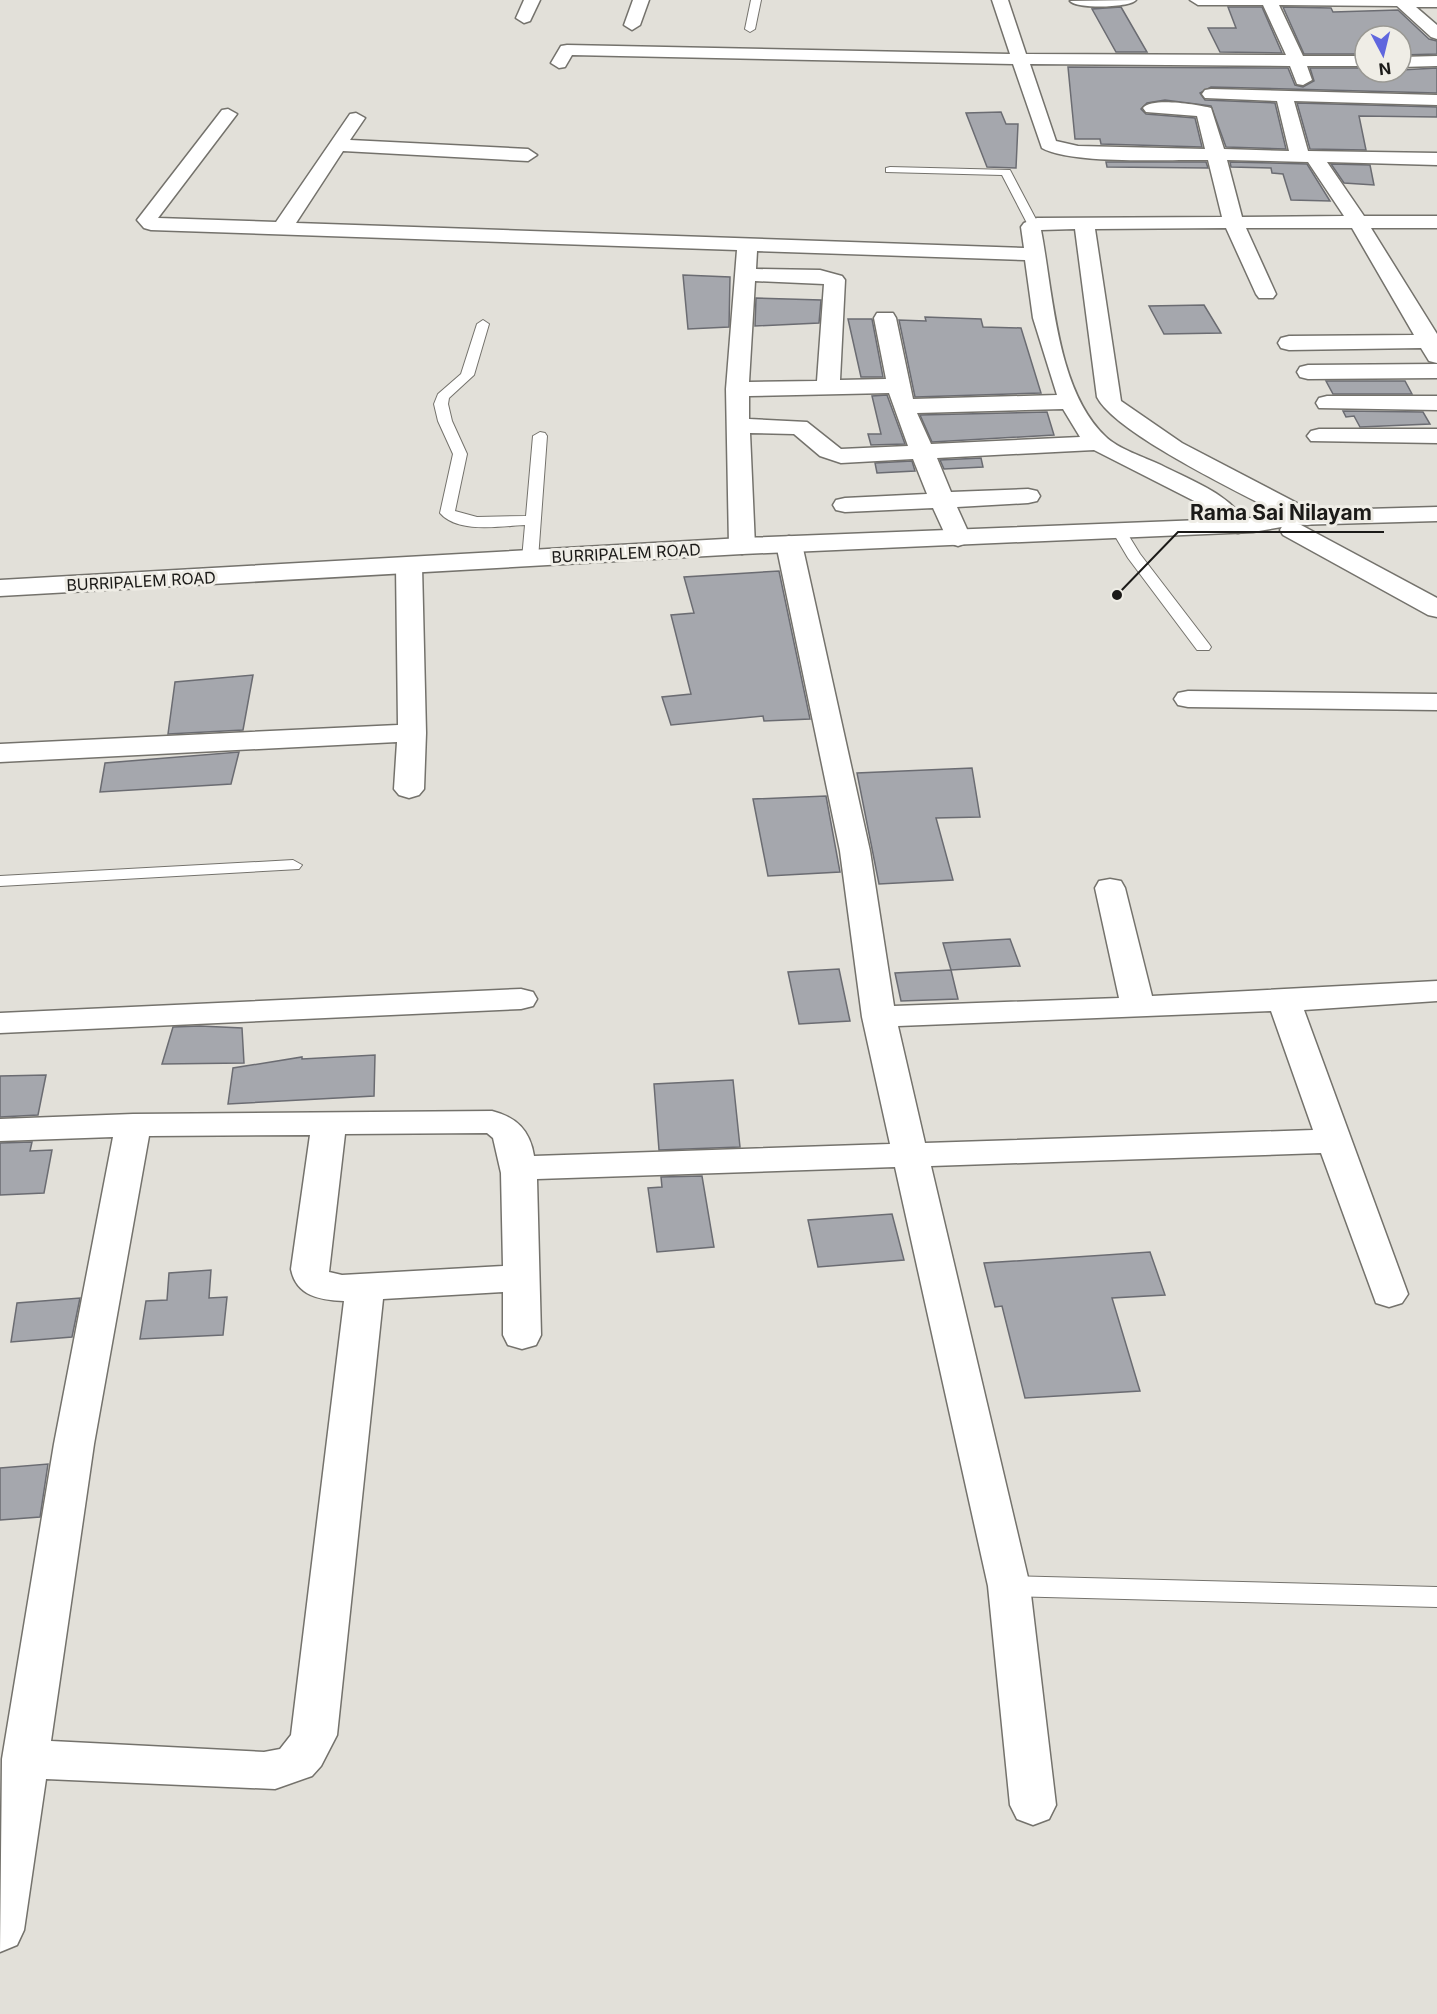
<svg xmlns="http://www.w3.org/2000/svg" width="1437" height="2014" font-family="Inter,sans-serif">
<rect width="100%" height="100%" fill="#e2e0d9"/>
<!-- building -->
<g fill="#a5a7ad" stroke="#6b6c72" stroke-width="1.5">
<polygon points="1121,7 1147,52 1116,52 1092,9"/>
<polygon points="1228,7 1262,7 1282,53 1220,52 1208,28 1236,28"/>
<polygon points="1283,7 1331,8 1333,12 1398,10 1429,39 1437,41 1437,54 1401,55 1401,36 1365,36 1365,54 1304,54"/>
<polygon points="1068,67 1288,68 1295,85 1303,87 1314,81 1310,68 1365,68 1365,72 1437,68 1437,93 1211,87 1200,93 1205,100 1275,103 1286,149 1226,147 1211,106 1165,100 1147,103 1141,109 1146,114 1195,118 1202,147 1101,144 1100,139 1075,139"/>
<polygon points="1297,103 1437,107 1437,117 1359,116 1366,150 1310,149"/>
<polygon points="1001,112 1006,124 1018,124 1016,168 987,167 966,113"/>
<polygon points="1106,162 1206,162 1208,168 1107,167"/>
<polygon points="1230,162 1307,164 1330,201 1291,200 1283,174 1272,173 1271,168 1231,167"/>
<polygon points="1331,164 1370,165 1374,185 1344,183"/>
<polygon points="683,275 730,277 729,327 688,329"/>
<polygon points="756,298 821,300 819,323 755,326"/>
<polygon points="1204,305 1221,333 1164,334 1149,306"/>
<polygon points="925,317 981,319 983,327 1021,328 1041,393 915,397 899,320 926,321"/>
<polygon points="848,319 872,319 883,377 861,377"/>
<polygon points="1326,381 1405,381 1412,394 1333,394"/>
<polygon points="887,395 905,444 871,445 868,434 881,434 872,396"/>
<polygon points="1343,411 1423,412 1430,424 1360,427 1354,416 1346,417"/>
<polygon points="1047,412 1054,435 932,442 920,415"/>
<polygon points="981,458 983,467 944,469 940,460"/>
<polygon points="912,461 915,471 877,473 875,463"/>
<polygon points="779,571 810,719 764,721 763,716 671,725 662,697 691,694 671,615 694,613 684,577"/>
<polygon points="253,675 243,730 168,734 175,682"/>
<polygon points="239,752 231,784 100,792 105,763"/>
<polygon points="972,768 980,817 936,818 953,880 879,884 857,773"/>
<polygon points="826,796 840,872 768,876 753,799"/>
<polygon points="1010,939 1020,966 951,970 943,943"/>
<polygon points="839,969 850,1021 799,1024 788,972"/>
<polygon points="951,970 958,999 901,1001 895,973"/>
<polygon points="200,1026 242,1028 244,1063 162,1064 173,1027"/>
<polygon points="375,1055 374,1096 228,1104 233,1068 302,1057 302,1059"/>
<polygon points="46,1075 38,1115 0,1117 0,1076"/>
<polygon points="733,1080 740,1147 659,1150 654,1084"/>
<polygon points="32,1142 30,1151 52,1150 44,1193 0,1195 0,1143"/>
<polygon points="702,1176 714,1247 657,1252 648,1188 662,1187 661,1177"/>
<polygon points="892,1214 904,1260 818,1267 808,1220"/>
<polygon points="1150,1252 1165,1295 1112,1298 1140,1391 1025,1398 1002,1306 995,1307 984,1263"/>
<polygon points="211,1270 209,1298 227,1297 223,1335 140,1339 146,1301 167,1300 169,1273"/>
<polygon points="80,1298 72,1337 11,1342 17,1303"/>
<polygon points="48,1464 40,1517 0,1520 0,1468"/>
</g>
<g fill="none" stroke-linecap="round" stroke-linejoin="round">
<!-- lane casing -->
<g stroke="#74726c" stroke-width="2">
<g id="lane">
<polygon points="751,0 761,0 755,29 750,32 745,29"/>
<polygon points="890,167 1010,170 1039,225 1029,227 1002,175 886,172 886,168"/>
<path d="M483,320L489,324L474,375L449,398L448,404L452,421L467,454L455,511L477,517L526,516L533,436L540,432L545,433L547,436L538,559L530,564L522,559L525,525C501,526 458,534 440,513L453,454L438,421L434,404L438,394L461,374L477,324Z"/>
<polygon points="1119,527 1124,528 1140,554 1209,644 1211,647 1209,650 1197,650 1128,558 1112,531"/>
<polygon points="293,860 302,865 299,869 0,886 0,876"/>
<polygon points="1009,1576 1437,1587 1437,1607 1009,1596 1000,1593 996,1586 1000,1579"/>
</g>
</g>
<!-- street casing -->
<g stroke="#74726c" stroke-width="3">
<g id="street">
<polygon points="524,0 540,0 530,21 524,23 516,18"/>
<polygon points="633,0 649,0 640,25 632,30 624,25"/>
<path d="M992,0H1008L1026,54L1286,55L1263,5H1198L1190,0H1437V7H1416L1437,25V39L1431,37L1397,6L1279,5L1303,56H1365V66H1307L1312,80L1303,85L1297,84L1290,66L1030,64L1056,141L1078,146L1205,149L1197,116L1146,112L1143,108C1152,97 1198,105 1211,108L1224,149L1289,151L1277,101L1205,98L1202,94L1205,90L1211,89L1437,95V105L1294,101L1308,151L1437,153V165L1327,162L1364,216H1437V228H1371L1437,334V363L1429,361L1421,348L1289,350L1281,348L1278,343L1281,338L1289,336L1414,335L1352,228H1246L1276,294L1273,298H1259L1256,294L1226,228L1095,229L1121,401L1182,443L1316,513L1319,518L1316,523L1307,525L1298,523C1255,500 1116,435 1097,397L1075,229L1041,230C1053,291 1056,389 1105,436C1118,449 1144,457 1161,465C1196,483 1228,493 1250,526L1247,531L1238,533L1229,531L1210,509L1094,450L937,458L951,492L1028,489L1037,491L1040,496L1037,501L1028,503L957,507L971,538L967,543L958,546L949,543L933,508L845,512L836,510L833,505L836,500L845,498L927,494L913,459L841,463L820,456L794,434L750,433L755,546L751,551L742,554L733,551L729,546L726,389L737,250L151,230L144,228L137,220L222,110L228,109L237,114L158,218L276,222L350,114L356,113L365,118L350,140L528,149L537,155L528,161L343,151L296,223L1024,248L1021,227L1024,223L1037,218L1222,217L1208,160C1169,159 1072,165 1042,148L1013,64L572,55L565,67L559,68L551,63L561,46L567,45L1010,54ZM1227,160L1308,162L1344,216L1242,217ZM757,251L1025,260L1033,318L1057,395L913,399L896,318L893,313H877L874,318L886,379L840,380L845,280L842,276L820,270L756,269ZM755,281L824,284L817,381L749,382ZM889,393L908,446L841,449L807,422L749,419V396ZM1063,409L1080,437L931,444L917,413Z"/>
<path d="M1136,0C1129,8 1077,9 1070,1Z"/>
<polygon points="1437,56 1437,66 1401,67 1401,57"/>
<polygon points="1437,364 1437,378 1308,379 1300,377 1297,372 1300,367 1308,365"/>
<polygon points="1327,396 1437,396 1437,410 1319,408 1316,403 1319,398"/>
<polygon points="1319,429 1437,429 1437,443 1311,441 1307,436 1311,431"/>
<polygon points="1292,523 1301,525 1437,598 1437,617 1428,615 1283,535 1280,530 1283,525"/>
<path d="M789,536L798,539L802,544L870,851L894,1006L1119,998L1095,888L1099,881L1110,879L1121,881L1125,888L1152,996L1437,981V1001L1304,1010L1408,1294L1402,1303L1389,1307L1376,1303L1321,1153L931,1166L1030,1586L1056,1805L1049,1819L1033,1825L1017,1819L1010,1805L988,1586L895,1167L537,1179L541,1335L536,1345L522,1349L508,1345L503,1335V1292L383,1299L337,1735L321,1766L312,1776L275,1789L46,1779L24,1930L17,1945L0,1952L2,1759L54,1444L113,1137L0,1141V1119L133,1114L492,1111C516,1117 530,1130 534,1156L890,1144L862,1017L840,851L776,544L780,539ZM1271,1011L1313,1130L925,1143L898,1026ZM487,1133L493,1138L501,1173L503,1266L342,1275L329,1272L345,1134ZM310,1135L291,1269C296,1296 320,1300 344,1301L291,1735L280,1749L264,1752L51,1741L94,1444L149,1136Z"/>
<polygon points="409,558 418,561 422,566 426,733 424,789 419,795 409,798 399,795 394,789 397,742 0,762 0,744 398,725 396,566 400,561"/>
<polygon points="1188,691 1437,694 1437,710 1188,707 1178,705 1174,699 1178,693"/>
<polygon points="521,989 533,992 537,999 533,1006 521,1009 0,1033 0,1013"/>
</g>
</g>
<!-- secondary casing -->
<g stroke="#74726c" stroke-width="3">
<polygon id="secondary" points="1437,507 1437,521 1293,525 1253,532 742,554 0,596 0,580 742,538 1253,518 1293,511"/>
</g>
<!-- lane -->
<use href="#lane" fill="#fff" fill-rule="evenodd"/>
<!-- street -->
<use href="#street" fill="#fff" fill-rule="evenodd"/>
<!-- secondary -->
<use href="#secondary" fill="#fff" fill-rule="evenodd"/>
</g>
<g text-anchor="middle" stroke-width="6" stroke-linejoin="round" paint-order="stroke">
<!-- far-street labels -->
<g font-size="16" fill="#1b1a18" stroke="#efede6">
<text transform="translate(626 553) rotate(-3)" y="6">BURRIPALEM ROAD</text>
<text transform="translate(141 581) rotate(-3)" y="6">BURRIPALEM ROAD</text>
</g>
</g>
<!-- callouts -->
<path fill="none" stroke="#1b1a18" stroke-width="2" d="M1117 595L1178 532H1384"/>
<circle fill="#1b1a18" stroke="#efede6" stroke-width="2" cx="1117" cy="595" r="6"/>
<g font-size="21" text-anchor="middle" font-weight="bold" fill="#1b1a18" stroke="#efede6" stroke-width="6" stroke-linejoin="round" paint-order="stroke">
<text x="1281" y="520">Rama Sai Nilayam</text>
</g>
<!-- north arrow -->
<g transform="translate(1383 54) rotate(173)"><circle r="28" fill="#efede6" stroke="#9a9994" stroke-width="1.5"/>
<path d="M0-4.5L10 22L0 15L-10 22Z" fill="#5f66de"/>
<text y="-9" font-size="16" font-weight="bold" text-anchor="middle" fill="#1b1a18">N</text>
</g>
</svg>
